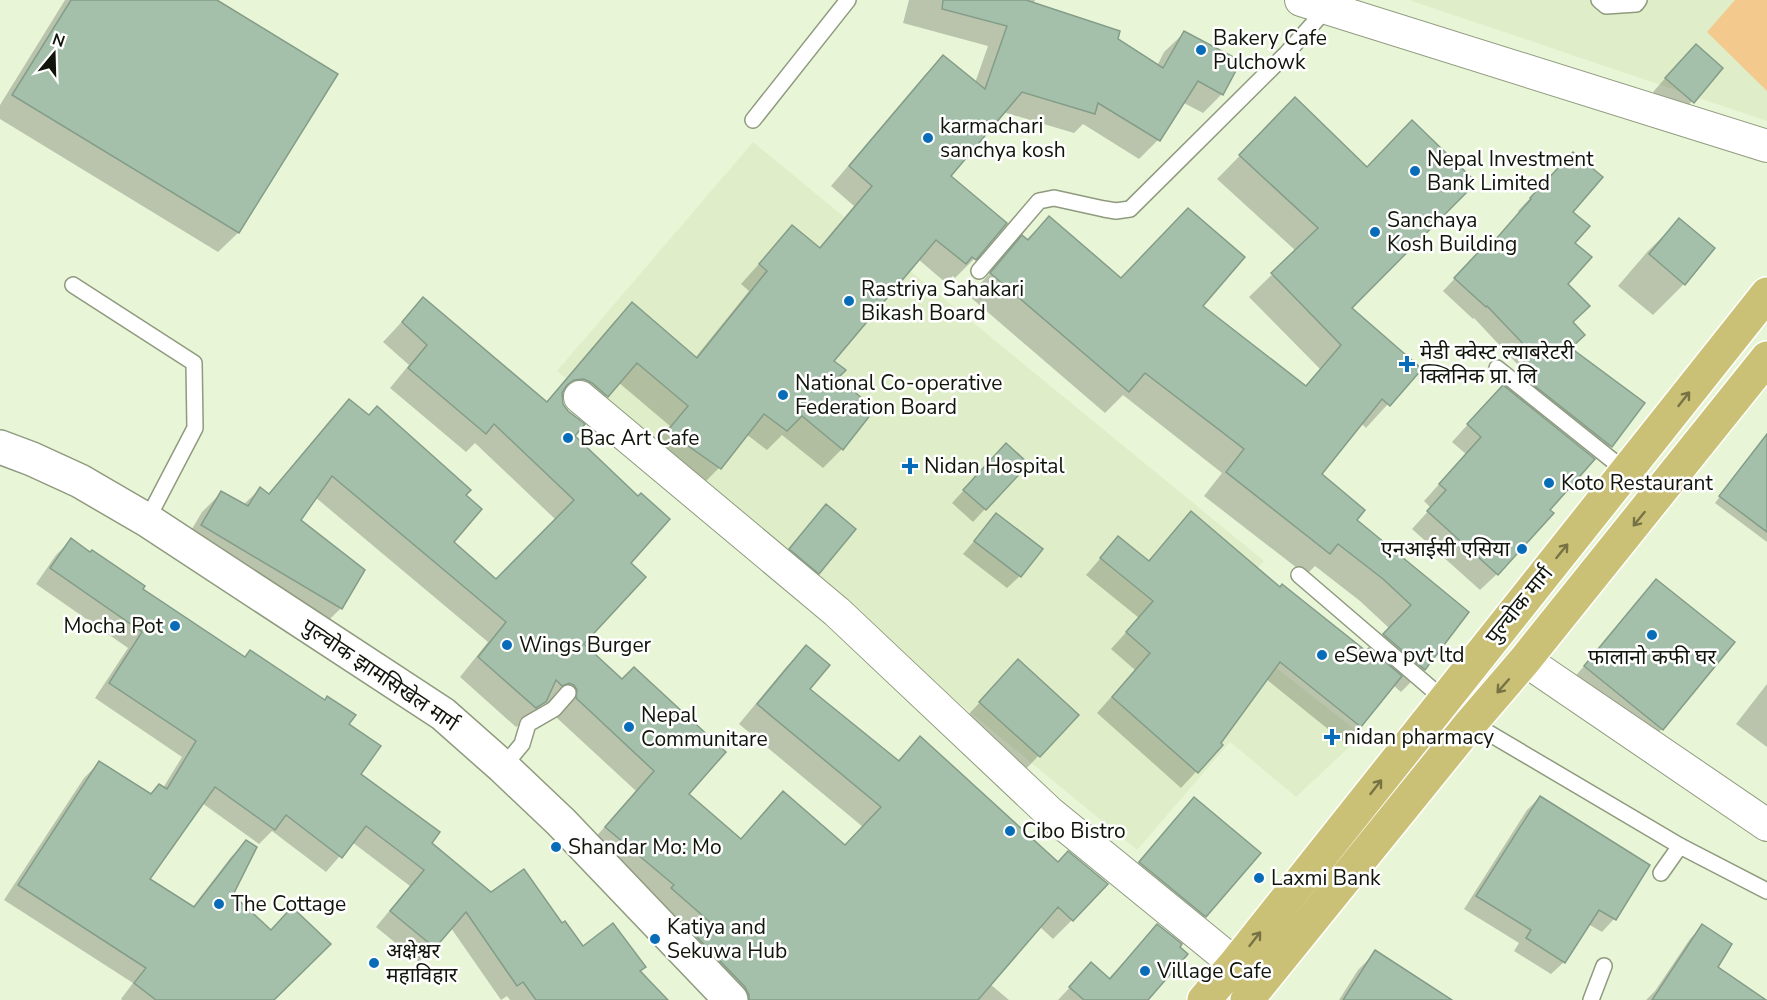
<svg xmlns="http://www.w3.org/2000/svg" width="1767" height="1000" font-family="'Nunito Sans','Noto Sans Devanagari',sans-serif">
<rect width="100%" height="100%" fill="#e9f5d7"/>
<!-- built -->
<g fill="#dfeec8">
<polygon points="1409,0 1767,0 1767,121"/>
<polygon points="753,142 1264,561 1210,616 1362,735 1296,797 1230,742 1137,850 557,371"/>
</g>
<!-- green -->
<polygon fill="#f3c98d" points="1735,0 1767,0 1767,91 1707,32"/>
<!-- shadow -->
<g fill="#0003">
<polygon points="65,0 214,0 336,75 238,233 218,252 0,119 0,105"/>
<polygon points="909,0 1035,0 1033,4 1116,40 1157,66 1164,52 1184,33 1222,94 1203,113 1182,102 1158,140 1139,159 1083,124 1074,133 1003,112 949,176 1005,223 974,259 955,278 953,276 946,283 918,259 832,361 836,379 842,449 823,468 782,435 767,450 746,434 719,468 700,487 649,451 670,426 618,382 588,415 572,402 561,397 573,436 628,563 582,644 686,794 740,840 783,793 844,847 863,827 739,724 787,666 806,647 808,689 897,761 920,738 1072,920 1053,939 1039,926 990,984 1009,1000 719,1000 587,847 636,791 557,718 559,710 555,704 549,702 542,704 525,721 516,727 460,677 488,642 315,497 299,520 341,608 322,627 183,544 202,512 221,493 243,505 260,489 268,495 330,420 349,401 464,495 451,542 496,581 556,520 475,443 466,452 390,388 409,365 383,342 423,299 546,402 613,323 632,304 695,358 749,291 741,284 792,227 818,249 854,206 831,186 924,76 943,57 975,83 988,46 903,23"/>
<polygon points="1683,58 1721,68 1680,115 1653,92"/>
<polygon points="1273,122 1367,169 1412,122 1474,182 1350,308 1420,369 1366,428 1361,423 1320,475 1355,520 1467,613 1424,669 1401,692 1393,685 1360,726 1344,742 1266,679 1219,743 1221,745 1181,788 1097,713 1135,670 1111,649 1139,618 1086,575 1118,538 1147,562 1191,513 1279,589 1366,653 1389,628 1360,601 1315,566 1306,575 1204,496 1222,473 1123,395 1105,413 969,296 1023,237 1026,240 1049,218 1120,279 1201,306 1304,387 1320,369 1249,297 1296,251 1217,179"/>
<polygon points="1560,167 1571,212 1573,243 1566,284 1571,322 1569,349 1643,404 1610,446 1598,459 1504,384 1520,367 1474,318 1473,319 1443,291 1473,259 1488,248 1519,213 1518,211"/>
<polygon points="1680,220 1684,284 1653,315 1618,286 1648,251"/>
<polygon points="1486,404 1548,510 1497,574 1480,590 1412,529 1431,508 1424,501 1466,454 1452,442"/>
<polygon points="1767,434 1767,542 1715,503"/>
<polygon points="993,458 985,509 973,522 952,503"/>
<polygon points="826,506 818,573 806,585 778,562"/>
<polygon points="996,515 1020,576 1007,588 963,554"/>
<polygon points="71,540 140,589 347,725 359,774 430,843 491,894 561,925 582,948 606,930 667,1000 510,1000 507,996 501,1000 451,928 419,962 376,927 410,886 352,842 326,872 272,831 259,844 202,803 148,880 192,908 231,857 246,842 231,896 272,1000 122,1000 121,999 133,983 4,900 84,778 99,763 150,795 159,786 163,788 182,757 95,698 128,648 36,584 56,555"/>
<polygon points="1656,581 1662,729 1649,741 1573,679"/>
<polygon points="1006,674 1077,715 1026,769 968,715"/>
<polygon points="1767,684 1767,747 1736,724"/>
<polygon points="1540,797 1648,866 1614,919 1602,932 1588,924 1564,962 1551,974 1514,951 1519,943 1464,909 1527,810"/>
<polygon points="1195,799 1205,916 1186,935 1121,882 1176,818"/>
<polygon points="1157,926 1146,1000 1058,1000 1091,965 1108,979"/>
<polygon points="1702,926 1715,967 1763,1000 1646,1000 1655,991 1690,939"/>
<polygon points="1376,952 1450,1000 1339,1000 1358,970"/>
</g>
<!-- building -->
<g fill="#a5c0aa" stroke="#839d88" stroke-width="1.5">
<polygon points="71,0 217,0 338,74 239,233 12,95"/>
<polygon points="943,0 1026,0 1120,31 1118,39 1163,68 1184,31 1241,61 1223,95 1198,81 1160,141 1098,103 1095,114 1022,92 951,176 1007,223 976,260 972,257 966,264 936,240 834,361 846,370 838,378 875,409 843,450 802,416 787,431 764,414 721,469 667,431 688,406 637,363 608,397 592,383 584,379 574,380 567,385 562,393 563,404 568,411 585,424 575,436 638,496 641,493 670,519 631,563 646,577 584,644 622,679 634,667 726,752 689,794 741,839 783,791 845,845 881,807 757,704 806,645 830,665 810,689 899,761 920,736 1058,862 1068,851 1108,884 1073,921 1058,907 978,1000 749,1000 749,995 745,987 697,937 711,923 671,888 674,885 605,827 654,771 576,698 577,690 574,685 569,683 562,686 556,680 546,702 536,708 478,657 506,622 332,476 301,520 365,570 342,609 201,525 221,491 248,506 260,487 269,494 349,399 369,415 377,406 471,490 466,495 482,509 454,542 496,579 574,500 494,424 486,434 408,368 427,345 402,322 423,297 547,402 632,302 697,358 767,271 759,264 792,225 820,248 872,186 849,166 943,55 985,89 1007,26 942,9"/>
<polygon points="1696,44 1723,68 1694,103 1665,78"/>
<polygon points="1295,97 1367,167 1412,120 1471,177 1471,188 1352,308 1422,369 1390,406 1382,399 1322,474 1365,510 1357,520 1469,612 1425,670 1383,634 1411,605 1383,579 1338,544 1330,554 1226,472 1244,449 1145,373 1129,392 990,273 1022,235 1028,240 1049,216 1121,278 1188,208 1245,257 1203,306 1306,386 1341,345 1271,273 1318,228 1239,155"/>
<polygon points="1573,152 1603,177 1573,212 1590,226 1575,243 1592,257 1568,284 1590,306 1573,322 1585,335 1571,348 1645,403 1612,447 1516,371 1532,353 1487,306 1486,307 1454,278 1486,244 1489,247 1531,199 1530,198"/>
<polygon points="1679,218 1715,248 1685,285 1649,254"/>
<polygon points="1503,385 1595,459 1550,510 1554,513 1498,575 1427,511 1446,490 1439,484 1481,437 1467,424"/>
<polygon points="1767,434 1767,532 1719,496"/>
<polygon points="1006,443 1029,464 986,510 963,490"/>
<polygon points="826,504 856,529 819,574 789,549"/>
<polygon points="1191,511 1280,587 1282,584 1366,651 1369,648 1402,676 1361,727 1280,662 1221,743 1223,745 1198,773 1112,697 1150,653 1126,632 1153,601 1100,558 1118,536 1149,561"/>
<polygon points="996,513 1043,549 1021,577 974,541"/>
<polygon points="71,538 90,552 92,550 145,586 143,589 245,657 250,650 325,700 327,696 356,715 349,724 381,746 361,774 440,832 432,843 491,892 524,869 562,923 565,921 583,946 613,923 646,967 640,971 668,1000 536,1000 523,982 517,986 466,912 435,948 390,911 424,870 366,826 342,858 286,815 275,830 215,787 150,879 194,907 246,840 257,847 233,895 271,930 292,907 331,944 274,1000 156,1000 134,983 146,968 18,885 99,761 151,794 159,784 167,789 196,741 109,683 142,632 50,568"/>
<polygon points="1656,579 1735,642 1663,730 1584,666"/>
<polygon points="1018,659 1079,715 1040,757 979,702"/>
<polygon points="1540,796 1650,865 1616,920 1599,910 1565,963 1526,938 1531,930 1476,896"/>
<polygon points="1194,797 1261,853 1206,917 1139,862"/>
<polygon points="1157,924 1182,944 1180,947 1188,954 1148,1000 1084,1000 1069,987 1091,962 1110,979"/>
<polygon points="1702,924 1732,944 1718,967 1766,1000 1652,1000"/>
<polygon points="1375,950 1452,1000 1343,1000"/>
</g>
<g fill="none" stroke-linecap="round" stroke-linejoin="round">
<!-- lane casing -->
<g stroke="#8f9a7e" stroke-width="18">
<g id="lane">
<polyline points="1599,0 1606,6 1636,4 1639,0"/>
<polyline points="753,120 848,0"/>
<polyline points="979,271 1039,201 1054,198 1104,209 1116,211 1130,209 1286,54 1328,7"/>
<polyline points="73,285 194,363 195,428 147,520"/>
<polyline points="1497,368 1627,472"/>
<polyline points="1299,575 1447,702"/>
<polyline points="1470,722 1680,846 1767,891"/>
<polyline points="503,767 522,744 528,724 554,709 568,693"/>
<polyline points="1661,873 1680,846"/>
<polyline points="1591,1000 1604,966"/>
</g>
</g>
<!-- street casing -->
<g stroke="#8f9a7e" stroke-width="34">
<g id="street">
<polyline points="1301,0 1767,146"/>
<polyline points="580,397 837,612 1050,813 1235,964"/>
<polyline points="1525,660 1767,825"/>
</g>
</g>
<!-- secondary casing -->
<g stroke="#8f9a7e" stroke-width="36">
<polyline id="secondary" points="0,447 32,459 80,481 147,520 443,714 503,767 561,822 731,1000"/>
</g>
<!-- primary casing -->
<g stroke="#fff" stroke-width="36">
<g id="primary">
<polyline points="1204,1000 1235,964 1767,294"/>
<polyline points="1247,1000 1471,723 1525,660 1767,358"/>
</g>
</g>
<!-- lane -->
<use href="#lane" stroke="#fff" stroke-width="15"/>
<!-- street -->
<use href="#street" stroke="#fff" stroke-width="32"/>
<!-- secondary -->
<use href="#secondary" stroke="#fff" stroke-width="33"/>
<!-- primary -->
<use href="#primary" stroke="#cbc176" stroke-width="33"/>
</g>
<!-- one-way arrows -->
<defs><path id="oneway-shaft" d="M-6 0H5M1.5-3L5.5 0L1.5 3" fill="none" stroke-width="1.6" stroke-linecap="round" stroke-linejoin="round" transform="scale(1.5)"/></defs>
<g stroke="#777345">
<use href="#oneway-shaft" transform="translate(1684 399) rotate(-52)"/>
<use href="#oneway-shaft" transform="translate(1639 519) rotate(129)"/>
<use href="#oneway-shaft" transform="translate(1562 551) rotate(-51)"/>
<use href="#oneway-shaft" transform="translate(1503 686) rotate(131)"/>
<use href="#oneway-shaft" transform="translate(1376 787) rotate(-52)"/>
<use href="#oneway-shaft" transform="translate(1255 939) rotate(-52)"/>
</g>
<!-- markers -->
<g fill="#086cb8" stroke="#fff" stroke-width="2">
<circle cx="1201" cy="50" r="6"/>
<circle cx="928" cy="138" r="6"/>
<circle cx="1415" cy="171" r="6"/>
<circle cx="1375" cy="232" r="6"/>
<circle cx="849" cy="301" r="6"/>
<path d="M1404 355h6v6h6v6h-6v6h-6v-6h-6v-6h6z"/>
<circle cx="783" cy="395" r="6"/>
<circle cx="568" cy="438" r="6"/>
<path d="M907 457h6v6h6v6h-6v6h-6v-6h-6v-6h6z"/>
<circle cx="1549" cy="483" r="6"/>
<circle cx="1522" cy="549" r="6"/>
<circle cx="175" cy="626" r="6"/>
<circle cx="1652" cy="635" r="6"/>
<circle cx="507" cy="645" r="6"/>
<circle cx="1322" cy="655" r="6"/>
<circle cx="629" cy="727" r="6"/>
<path d="M1329 728h6v6h6v6h-6v6h-6v-6h-6v-6h6z"/>
<circle cx="1010" cy="831" r="6"/>
<circle cx="556" cy="847" r="6"/>
<circle cx="1259" cy="878" r="6"/>
<circle cx="219" cy="904" r="6"/>
<circle cx="655" cy="939" r="6"/>
<circle cx="374" cy="963" r="6"/>
<circle cx="1145" cy="971" r="6"/>
</g>
<g text-anchor="middle" stroke-width="5" stroke-linejoin="round" paint-order="stroke">
<!-- poi labels -->
<g font-size="21" fill="#101409" stroke="#fff" text-anchor="start">
<text x="1213" y="45">Bakery Cafe<tspan x="1213" dy="24">Pulchowk</tspan></text>
<text x="940" y="133">karmachari<tspan x="940" dy="24">sanchya kosh</tspan></text>
<text x="1427" y="166">Nepal Investment<tspan x="1427" dy="24">Bank Limited</tspan></text>
<text x="1387" y="227">Sanchaya<tspan x="1387" dy="24">Kosh Building</tspan></text>
<text x="861" y="296">Rastriya Sahakari<tspan x="861" dy="24">Bikash Board</tspan></text>
<text x="1420" y="359">मेडी क्वेस्ट ल्याबरेटरी<tspan x="1420" dy="24">क्लिनिक प्रा. लि</tspan></text>
<text x="795" y="390">National Co-operative<tspan x="795" dy="24">Federation Board</tspan></text>
<text x="580" y="445">Bac Art Cafe</text>
<text x="924" y="473">Nidan Hospital</text>
<text x="1561" y="490">Koto Restaurant</text>
<text x="1510" y="556" text-anchor="end">एनआईसी एसिया</text>
<text x="163" y="633" text-anchor="end">Mocha Pot</text>
<text x="519" y="652">Wings Burger</text>
<text x="1334" y="662">eSewa pvt ltd</text>
<text x="1652" y="664" text-anchor="middle">फालानो कफी घर</text>
<text x="641" y="722">Nepal<tspan x="641" dy="24">Communitare</tspan></text>
<text x="1344" y="744">nidan pharmacy</text>
<text x="1022" y="838">Cibo Bistro</text>
<text x="568" y="854">Shandar Mo: Mo</text>
<text x="1271" y="885">Laxmi Bank</text>
<text x="231" y="911">The Cottage</text>
<text x="667" y="934">Katiya and<tspan x="667" dy="24">Sekuwa Hub</tspan></text>
<text x="386" y="958">अक्षेश्वर<tspan x="386" dy="24">महाविहार</tspan></text>
<text x="1157" y="978">Village Cafe</text>
</g>
<!-- street labels -->
<g font-size="21" fill="#101409" stroke="#fff">
<text transform="translate(1519 605) rotate(-51)" y="7">पुल्चोक मार्ग</text>
<text transform="translate(380 675) rotate(34)" y="7">पुल्चोक झामसिखेल मार्ग</text>
</g>
</g>
<!-- north arrow -->
<g transform="translate(54 54) rotate(19)" stroke="#ffffff" stroke-width="4.5" paint-order="stroke">
<path d="M0-4.5L10 22L0 15L-10 22Z" fill="#101409"/>
<text y="-9" font-size="16" font-weight="bold" text-anchor="middle" fill="#101409">N</text>
</g>
</svg>
